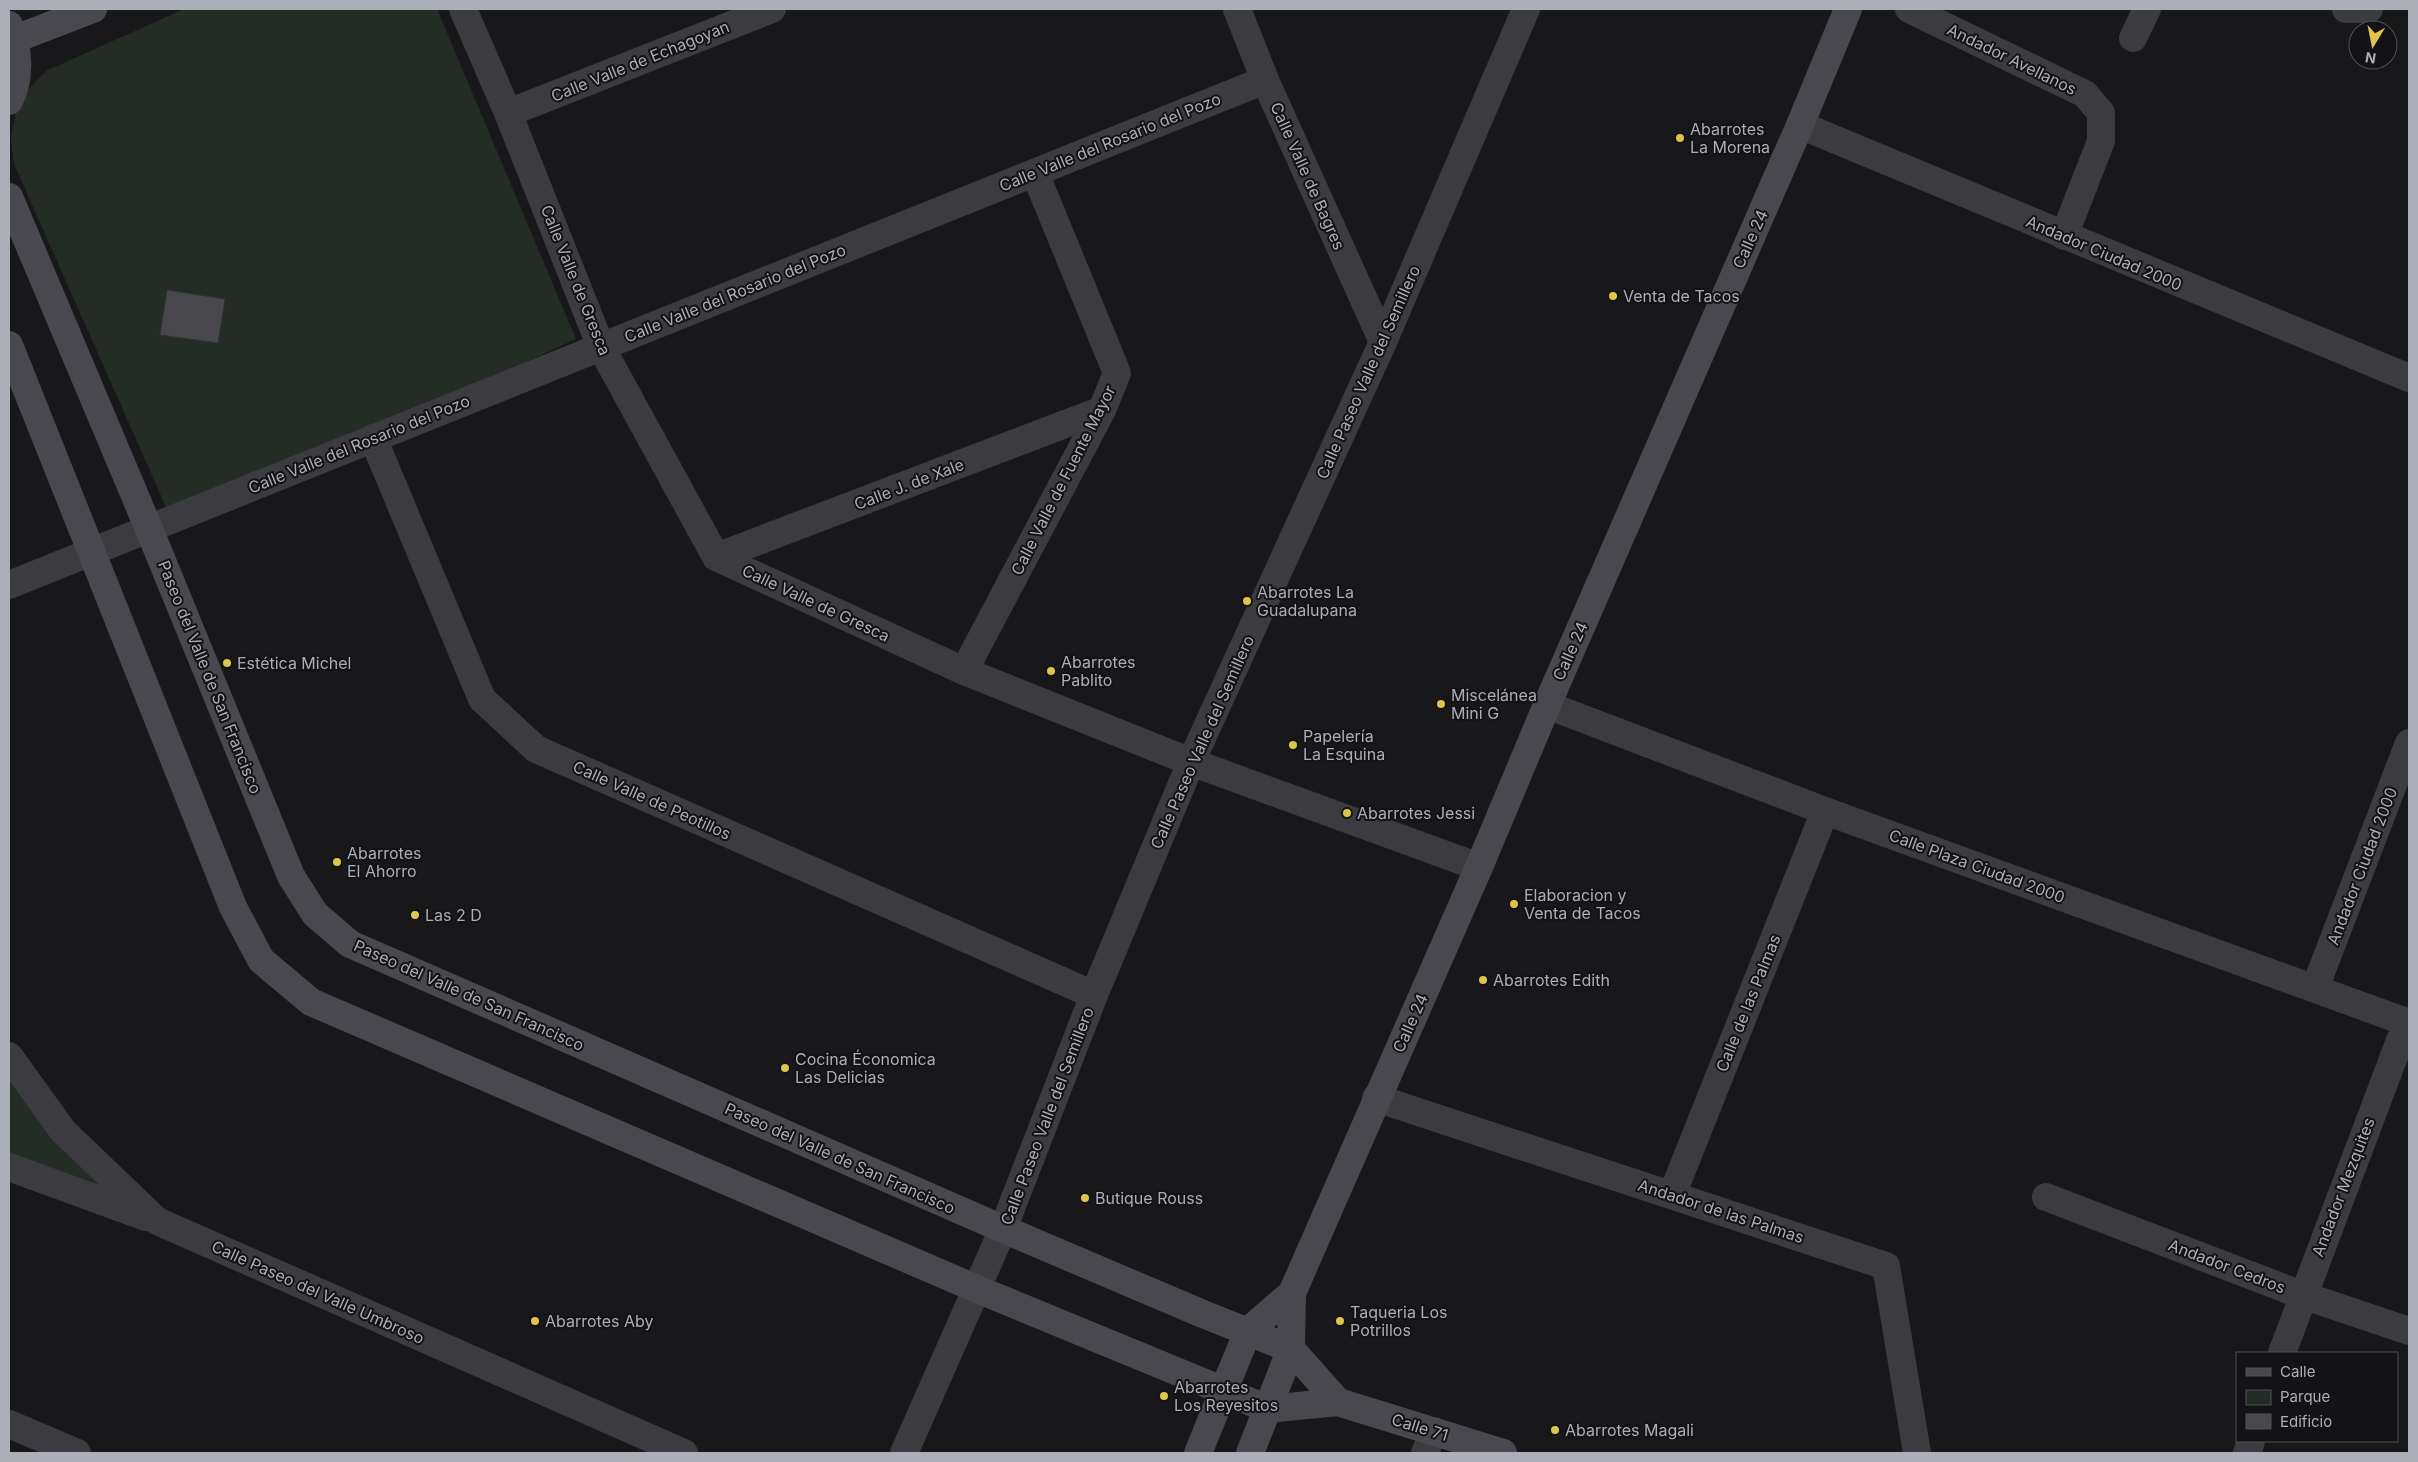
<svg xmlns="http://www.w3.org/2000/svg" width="2418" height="1462" font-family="Inter,sans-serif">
<rect width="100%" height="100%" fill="#18181a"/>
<!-- green -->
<g fill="#242c26">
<polygon points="184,9 437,9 576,339 174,525 14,164 11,138 16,112 28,90 46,71"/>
<polygon points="9,1056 157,1221 9,1167"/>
</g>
<!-- building -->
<polygon fill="#48484c" stroke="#333236" points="167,290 225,299 218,343 160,335"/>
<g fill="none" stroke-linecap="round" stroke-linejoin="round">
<!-- street -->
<g stroke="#3b3b40" stroke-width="28">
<polyline points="463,9 508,113 601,347 716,557 964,671 1191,762 1479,867"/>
<polyline points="1237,9 1265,80 1383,342"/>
<polyline points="1909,9 2085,94 2101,113 2101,141 2064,236"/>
<polyline points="2346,9 2369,9"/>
<polyline points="2133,38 2147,9"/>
<polyline points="508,113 772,9"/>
<polyline points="1800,125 2409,378"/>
<polyline points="373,438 482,699 536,749 1094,995"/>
<polyline points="716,557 1102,410"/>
<polyline points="9,585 1265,80"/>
<polyline points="964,671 1102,410 1117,373 1035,173"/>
<polyline points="1547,705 1825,811 2409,1023"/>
<polyline points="2315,988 2409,743"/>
<polyline points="9,1056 63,1131 157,1221 684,1453"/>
<polyline points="1376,1098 1886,1266 1917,1453"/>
<polyline points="9,1167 146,1217"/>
<polyline points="1672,1195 1825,811"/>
<polyline points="2046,1197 2302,1295 2409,1331"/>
<polyline points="2282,1353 2407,1022"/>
<polyline points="9,1424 77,1453"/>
<polyline points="904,1453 1003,1229 1094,995 1191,762 1383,342 1526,9"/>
<polyline points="1425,1453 1434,1431"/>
<polyline points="2247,1453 2251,1441"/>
</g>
<!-- secondary -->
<g stroke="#48484e" stroke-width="28">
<path d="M9,25C19,49 21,78 9,101"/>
<polyline points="15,39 93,9"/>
<polyline points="9,197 149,529 291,876 315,914 350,944 1003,1229 1203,1314 1291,1349 1338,1402"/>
<polyline points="9,345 233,907 261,960 311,1002 977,1289 1268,1409 1338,1402 1503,1453"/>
<polyline points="1198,1453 1248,1331 1292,1293"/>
<polyline points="1250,1453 1291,1349 1292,1293 1479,867 1547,705 1800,125 1848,9"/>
</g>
</g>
<!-- markers -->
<g fill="#dec54b" stroke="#131315" stroke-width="2">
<circle cx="1680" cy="138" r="5"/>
<circle cx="1613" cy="296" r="5"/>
<circle cx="1247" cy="601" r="5"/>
<circle cx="227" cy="663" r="5"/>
<circle cx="1051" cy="671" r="5"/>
<circle cx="1441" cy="704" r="5"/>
<circle cx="1293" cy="745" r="5"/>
<circle cx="1347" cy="813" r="5"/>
<circle cx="337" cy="862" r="5"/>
<circle cx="1514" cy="904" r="5"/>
<circle cx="415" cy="915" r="5"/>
<circle cx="1483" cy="980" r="5"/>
<circle cx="785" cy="1068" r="5"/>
<circle cx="1085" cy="1198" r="5"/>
<circle cx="535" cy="1321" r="5"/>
<circle cx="1340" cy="1321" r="5"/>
<circle cx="1164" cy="1396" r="5"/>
<circle cx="1555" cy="1430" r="5"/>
</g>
<g text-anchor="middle" stroke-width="4" stroke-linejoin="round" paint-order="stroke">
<!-- street labels -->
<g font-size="16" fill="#acaeb8" stroke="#131315">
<text transform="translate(2012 59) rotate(26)" y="6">Andador Avellanos</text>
<text transform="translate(640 61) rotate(-22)" y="6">Calle Valle de Echagoyan</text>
<text transform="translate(1110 142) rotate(-22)" y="6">Calle Valle del Rosario del Pozo</text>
<text transform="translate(1308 176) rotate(66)" y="6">Calle Valle de Bagres</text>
<text transform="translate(1750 239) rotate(-66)" y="6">Calle 24</text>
<text transform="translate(2104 253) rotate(23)" y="6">Andador Ciudad 2000</text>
<text transform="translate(576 280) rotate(68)" y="6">Calle Valle de Gresca</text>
<text transform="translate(735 293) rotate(-22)" y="6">Calle Valle del Rosario del Pozo</text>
<text transform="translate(1368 372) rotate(-66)" y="6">Calle Paseo Valle del Semillero</text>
<text transform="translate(359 444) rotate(-22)" y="6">Calle Valle del Rosario del Pozo</text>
<text transform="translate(1063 480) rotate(-63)" y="6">Calle Valle de Fuente Mayor</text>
<text transform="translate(909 484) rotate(-21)" y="6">Calle J. de Xale</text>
<text transform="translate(816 603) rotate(25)" y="6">Calle Valle de Gresca</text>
<text transform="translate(1570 651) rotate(-66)" y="6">Calle 24</text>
<text transform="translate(210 677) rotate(68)" y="6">Paseo del Valle de San Francisco</text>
<text transform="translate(1202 742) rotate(-66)" y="6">Calle Paseo Valle del Semillero</text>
<text transform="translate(652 800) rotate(24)" y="6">Calle Valle de Peotillos</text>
<text transform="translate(1977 866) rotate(20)" y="6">Calle Plaza Ciudad 2000</text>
<text transform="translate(2362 866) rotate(-69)" y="6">Andador Ciudad 2000</text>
<text transform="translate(469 995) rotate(24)" y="6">Paseo del Valle de San Francisco</text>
<text transform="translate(1748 1003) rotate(-68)" y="6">Calle de las Palmas</text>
<text transform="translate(1410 1023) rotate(-66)" y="6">Calle 24</text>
<text transform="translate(1047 1116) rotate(-69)" y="6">Calle Paseo Valle del Semillero</text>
<text transform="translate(840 1158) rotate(24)" y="6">Paseo del Valle de San Francisco</text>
<text transform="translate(2343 1187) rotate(-69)" y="6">Andador Mezquites</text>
<text transform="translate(1721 1211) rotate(18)" y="6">Andador de las Palmas</text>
<text transform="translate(2227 1266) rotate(21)" y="6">Andador Cedros</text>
<text transform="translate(318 1292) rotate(24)" y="6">Calle Paseo del Valle Umbroso</text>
<text transform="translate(1420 1427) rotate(17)" y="6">Calle 71</text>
</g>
<!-- poi labels -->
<g font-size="16" fill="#acaeb8" stroke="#131315" text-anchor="start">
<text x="1690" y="135">Abarrotes<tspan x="1690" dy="18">La Morena</tspan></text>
<text x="1623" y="302">Venta de Tacos</text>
<text x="1257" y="598">Abarrotes La<tspan x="1257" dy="18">Guadalupana</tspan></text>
<text x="1061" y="668">Abarrotes<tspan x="1061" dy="18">Pablito</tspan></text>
<text x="237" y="669">Estética Michel</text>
<text x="1451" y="701">Miscelánea<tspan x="1451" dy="18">Mini G</tspan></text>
<text x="1303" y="742">Papelería<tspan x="1303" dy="18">La Esquina</tspan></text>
<text x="1357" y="819">Abarrotes Jessi</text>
<text x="347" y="859">Abarrotes<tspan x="347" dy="18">El Ahorro</tspan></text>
<text x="1524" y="901">Elaboracion y<tspan x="1524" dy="18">Venta de Tacos</tspan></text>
<text x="425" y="921">Las 2 D</text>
<text x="1493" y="986">Abarrotes Edith</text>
<text x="795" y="1065">Cocina Économica<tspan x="795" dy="18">Las Delicias</tspan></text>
<text x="1095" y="1204">Butique Rouss</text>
<text x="1350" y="1318">Taqueria Los<tspan x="1350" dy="18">Potrillos</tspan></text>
<text x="545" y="1327">Abarrotes Aby</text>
<text x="1174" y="1393">Abarrotes<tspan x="1174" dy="18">Los Reyesitos</tspan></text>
<text x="1565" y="1436">Abarrotes Magali</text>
</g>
</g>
<!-- border -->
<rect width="2418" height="1462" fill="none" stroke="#acaeb8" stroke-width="20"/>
<!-- legend -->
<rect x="2236" y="1352" width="162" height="90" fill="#131315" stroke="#505156"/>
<rect x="2246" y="1368" width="25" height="8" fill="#48484e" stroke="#505156"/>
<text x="2280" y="1377" font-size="15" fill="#acaeb8">Calle</text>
<rect x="2246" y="1390" width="25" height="15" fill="#242c26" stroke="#505156"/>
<text x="2280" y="1402" font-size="15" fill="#acaeb8">Parque</text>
<rect x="2246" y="1414" width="25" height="15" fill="#48484c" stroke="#505156"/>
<text x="2280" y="1427" font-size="15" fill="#acaeb8">Edificio</text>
<!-- north arrow -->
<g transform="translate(2373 45) rotate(190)"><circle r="24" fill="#131315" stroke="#505156"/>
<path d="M0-4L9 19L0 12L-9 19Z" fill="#dec54b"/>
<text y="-8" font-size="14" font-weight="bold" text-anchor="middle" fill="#acaeb8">N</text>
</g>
</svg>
